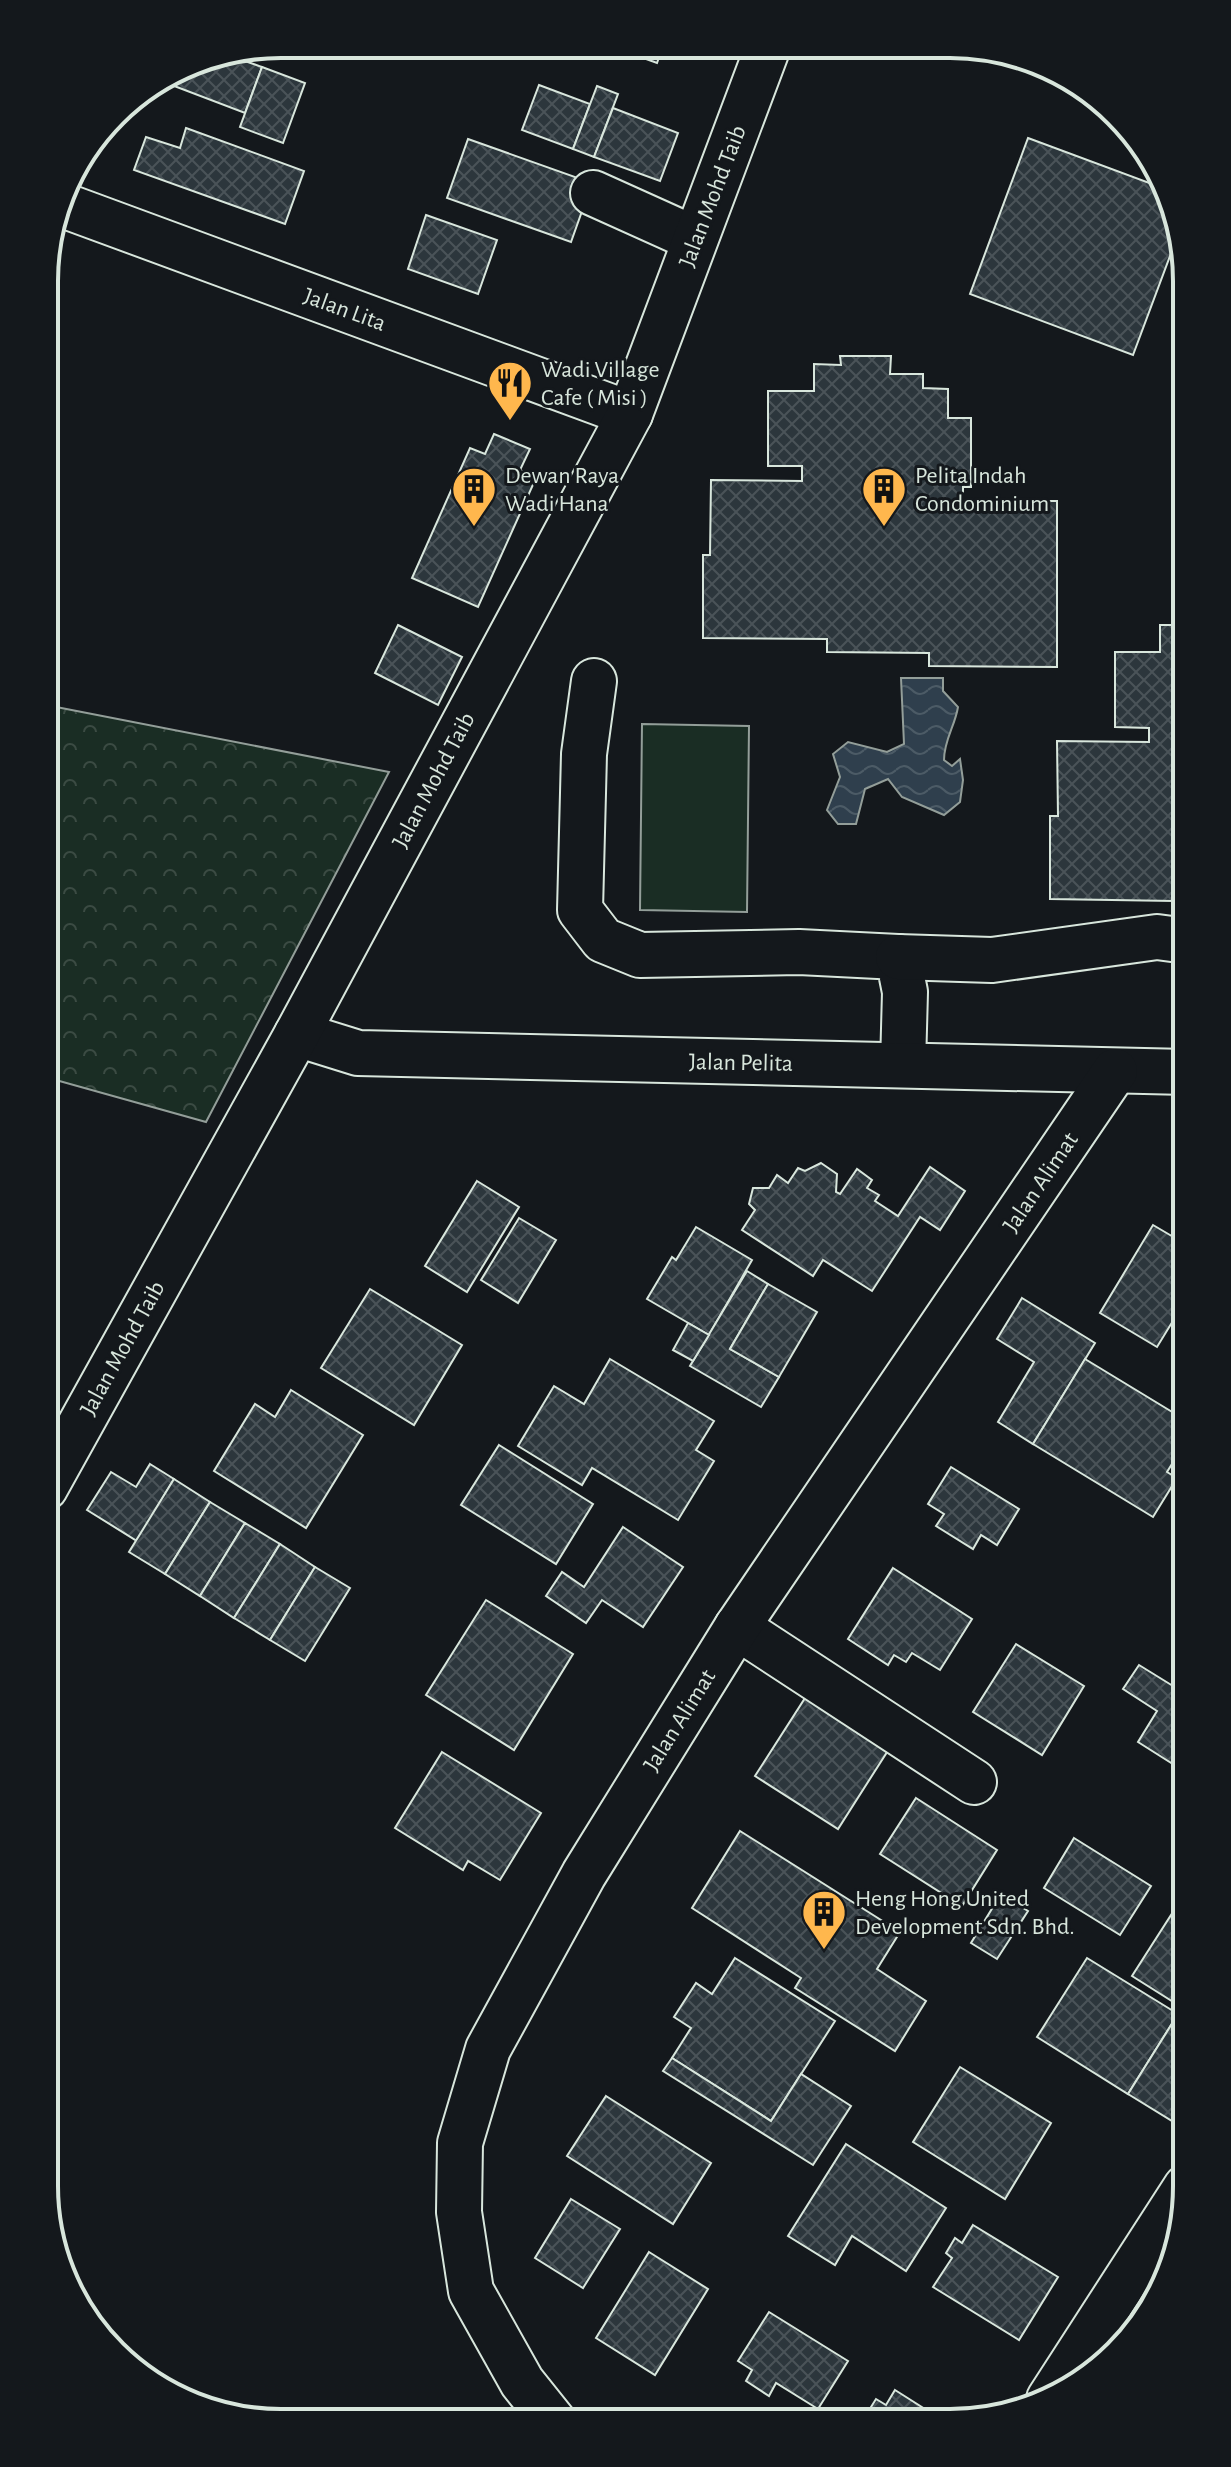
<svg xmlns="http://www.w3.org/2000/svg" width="1231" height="2467" font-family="'Alegreya Sans',sans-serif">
<defs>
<pattern id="forest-crowns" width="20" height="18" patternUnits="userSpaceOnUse" patternTransform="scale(2)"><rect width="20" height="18" fill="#1a2d24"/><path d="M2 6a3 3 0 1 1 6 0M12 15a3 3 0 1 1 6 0" fill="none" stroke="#3b4b43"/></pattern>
<pattern id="water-waves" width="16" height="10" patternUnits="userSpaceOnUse" patternTransform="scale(2)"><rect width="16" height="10" fill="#2f3f4d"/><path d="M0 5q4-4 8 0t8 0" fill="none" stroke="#4c5b66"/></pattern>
<pattern id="building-cross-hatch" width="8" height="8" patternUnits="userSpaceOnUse" patternTransform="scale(2)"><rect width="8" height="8" fill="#2c363c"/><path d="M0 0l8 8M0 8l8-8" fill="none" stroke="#4a5358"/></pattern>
</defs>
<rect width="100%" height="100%" fill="#14181c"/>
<!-- forest -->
<polygon fill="url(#forest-crowns)" stroke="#939e99" stroke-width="2" points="46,705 389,772 206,1122 45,1077"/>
<!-- park -->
<polygon fill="#1a2d24" stroke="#939e99" stroke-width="2" points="642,724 749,726 747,912 640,910"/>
<!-- water -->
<path fill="url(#water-waves)" stroke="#939e99" stroke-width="2" d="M901,678H943V691L958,707C955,726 944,740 944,760L952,766L960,759L963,780L960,802L944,815L902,797L888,779L865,789L856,824H838L827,810L840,777L833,754L848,742L887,752L904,744Z"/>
<!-- building -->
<g fill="url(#building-cross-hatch)" stroke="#d8e6dc" stroke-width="2">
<polygon points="610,46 663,46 657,63"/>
<polygon points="228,55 262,67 245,113 161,81 191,62"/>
<polygon points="262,67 305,83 283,143 240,127"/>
<polygon points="539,85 590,104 573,149 522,130"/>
<polygon points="597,86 618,94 594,157 573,149"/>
<polygon points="613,108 678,133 660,181 594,157"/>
<polygon points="186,128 304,171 285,224 134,170 146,137 180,148"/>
<polygon points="1028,138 1163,188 1175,205 1179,232 1133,355 970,294"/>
<polygon points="468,139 592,183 571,242 447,198"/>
<polygon points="426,215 497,240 478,294 408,269"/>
<polygon points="840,356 891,356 890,374 923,374 923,388 948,389 948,418 971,418 971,487 963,487 963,501 1057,501 1057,667 929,666 929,653 827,652 827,639 703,638 703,555 710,555 711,480 802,481 802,466 768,466 768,391 814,391 814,364 841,365"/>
<polygon points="494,434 530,449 520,470 536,478 478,607 412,578 470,448 485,454"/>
<polygon points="398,625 462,657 438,705 375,673"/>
<polygon points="1160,625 1187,625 1187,913 1174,913 1174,901 1050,899 1050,816 1058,816 1057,741 1149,742 1149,728 1115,727 1115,652 1160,652"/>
<polygon points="821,1163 837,1174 836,1192 840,1194 857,1169 872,1180 867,1188 879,1195 875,1201 898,1216 930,1167 965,1191 940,1230 920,1217 872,1291 823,1260 813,1276 742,1230 755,1210 749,1204 753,1188 769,1188 777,1175 788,1183 798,1168 805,1171"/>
<polygon points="477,1181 519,1207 467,1292 425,1266"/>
<polygon points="519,1218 556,1240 518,1303 481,1280"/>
<polygon points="1153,1225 1187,1245 1187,1298 1157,1347 1100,1313"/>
<polygon points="696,1227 752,1260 709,1335 647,1299 672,1257 676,1260"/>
<polygon points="747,1271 768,1284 730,1349 779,1377 761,1407 690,1366"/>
<polygon points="768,1284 817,1312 779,1377 730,1349"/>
<polygon points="370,1289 462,1345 414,1425 321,1368"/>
<polygon points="1022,1298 1095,1343 1033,1444 998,1422 1034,1362 997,1339"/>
<polygon points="688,1323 709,1335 693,1361 673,1350"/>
<polygon points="610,1359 714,1421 696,1450 714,1461 678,1520 592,1468 582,1485 518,1446 554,1386 584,1404"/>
<polygon points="1085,1359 1187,1421 1187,1440 1167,1472 1177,1478 1153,1517 1033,1444"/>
<polygon points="291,1390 363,1435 306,1528 214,1471 255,1404 275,1417"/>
<polygon points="499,1445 593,1504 556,1564 461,1505"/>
<polygon points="150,1464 174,1479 137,1541 87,1510 111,1472 136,1487"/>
<polygon points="951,1467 1019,1509 997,1545 981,1535 973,1549 936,1526 944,1514 928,1504"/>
<polygon points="174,1479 210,1502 165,1574 129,1552"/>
<polygon points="210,1502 245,1523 200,1596 165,1574"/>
<polygon points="245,1523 280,1544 234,1618 200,1596"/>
<polygon points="623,1527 683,1567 643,1627 602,1600 586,1623 546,1596 562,1572 584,1587"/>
<polygon points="280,1544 315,1567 270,1640 234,1618"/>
<polygon points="315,1567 350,1588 305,1661 270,1640"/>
<polygon points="893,1568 972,1619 940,1670 912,1653 906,1662 894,1655 888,1665 848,1639"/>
<polygon points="486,1600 573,1654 514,1750 426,1695"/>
<polygon points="1016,1644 1084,1686 1042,1755 973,1712"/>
<polygon points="1139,1665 1173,1686 1183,1671 1187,1673 1187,1773 1138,1742 1157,1711 1123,1689"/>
<polygon points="807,1695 889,1749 838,1829 755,1776"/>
<polygon points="442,1752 541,1813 500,1880 468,1861 463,1870 395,1828"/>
<polygon points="916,1798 997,1850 962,1906 880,1854"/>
<polygon points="740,1831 900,1932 877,1969 926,2001 895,2051 795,1988 801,1978 692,1908"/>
<polygon points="1074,1838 1151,1886 1120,1935 1044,1888"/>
<polygon points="1001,1894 1028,1911 997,1959 971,1943"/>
<polygon points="1180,1901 1187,1906 1186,2010 1132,1976"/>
<polygon points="735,1958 835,2021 771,2121 672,2058 691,2028 674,2017 696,1983 712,1994"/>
<polygon points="1087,1958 1178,2014 1128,2094 1037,2037"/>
<polygon points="1178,2014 1187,2020 1186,2109 1177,2124 1128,2094"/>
<polygon points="672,2058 771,2121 801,2074 851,2106 813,2165 663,2071"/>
<polygon points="960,2067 1051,2123 1005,2199 913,2142"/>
<polygon points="606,2096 711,2163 673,2224 567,2156"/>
<polygon points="846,2144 946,2208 906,2271 852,2236 835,2265 788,2236"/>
<polygon points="571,2199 620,2229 583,2288 535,2258"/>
<polygon points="973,2225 1058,2277 1019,2340 933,2287 952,2258 946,2253 955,2238 962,2243"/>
<polygon points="649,2252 708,2289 655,2375 596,2338"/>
<polygon points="769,2312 848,2361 818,2409 776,2383 769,2396 746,2381 752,2370 738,2361"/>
<polygon points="895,2390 947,2423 861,2423 876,2399 886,2405"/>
</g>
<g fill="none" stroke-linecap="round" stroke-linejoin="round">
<!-- minor casing -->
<g stroke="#d8e6dc" stroke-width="48">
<g id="minor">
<polyline points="593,193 695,239"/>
<polyline points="60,204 630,414"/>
<polyline points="594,681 584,754 580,910 603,940 640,955 799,952 898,957 905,992 903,1065"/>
<polyline points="898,957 992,960 1157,937 1187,941"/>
<polyline points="297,1034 358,1053 1187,1072"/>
<polyline points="45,1488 297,1034 630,414 768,47"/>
<polyline points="737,1627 974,1782"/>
<polyline points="1049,2399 1186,2187"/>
<polyline points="554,2422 522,2382 471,2291 459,2212 460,2143 488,2049 584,1874 737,1627 1115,1071"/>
</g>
</g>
<!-- minor -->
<use href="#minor" stroke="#14181c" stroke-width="44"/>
</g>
<!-- icons -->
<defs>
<g id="restaurant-pin" transform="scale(2.3)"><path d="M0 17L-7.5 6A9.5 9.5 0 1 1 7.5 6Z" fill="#ffb74d" stroke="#14181c"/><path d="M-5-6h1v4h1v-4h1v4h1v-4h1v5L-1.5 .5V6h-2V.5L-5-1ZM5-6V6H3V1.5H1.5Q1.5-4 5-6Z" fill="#111"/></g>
<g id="building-pin" transform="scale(2.3)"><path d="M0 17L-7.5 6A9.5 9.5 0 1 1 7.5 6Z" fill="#ffb74d" stroke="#14181c"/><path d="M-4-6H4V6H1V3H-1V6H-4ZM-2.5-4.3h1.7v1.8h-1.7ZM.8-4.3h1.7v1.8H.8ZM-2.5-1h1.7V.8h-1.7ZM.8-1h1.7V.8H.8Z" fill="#111"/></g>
</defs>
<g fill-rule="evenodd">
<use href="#restaurant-pin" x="510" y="383"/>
<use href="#building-pin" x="474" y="489"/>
<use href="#building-pin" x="884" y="489"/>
<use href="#building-pin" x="824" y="1912"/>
</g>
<g text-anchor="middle" stroke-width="6" stroke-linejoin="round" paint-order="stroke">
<!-- street labels -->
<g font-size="24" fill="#d8e6dc" stroke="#14181c">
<text transform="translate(712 196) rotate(-69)" y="8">Jalan Mohd Taib</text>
<text transform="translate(345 309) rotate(20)" y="8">Jalan Lita</text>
<text transform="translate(433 780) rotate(-62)" y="8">Jalan Mohd Taib</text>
<text transform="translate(741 1062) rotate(1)" y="8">Jalan Pelita</text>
<text transform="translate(1040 1182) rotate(-56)" y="8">Jalan Alimat</text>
<text transform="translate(122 1348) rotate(-61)" y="8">Jalan Mohd Taib</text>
<text transform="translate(679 1720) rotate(-58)" y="8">Jalan Alimat</text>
</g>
<!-- poi labels -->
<g font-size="24" fill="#d8e6dc" stroke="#14181c" text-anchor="start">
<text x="541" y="377">Wadi Village<tspan x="541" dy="28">Cafe ( Misi )</tspan></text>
<text x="505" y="483">Dewan Raya<tspan x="505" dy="28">Wadi Hana</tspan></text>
<text x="915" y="483">Pelita Indah<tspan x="915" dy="28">Condominium</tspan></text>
<text x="855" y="1906">Heng Hong United<tspan x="855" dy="28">Development Sdn. Bhd.</tspan></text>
</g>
</g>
<!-- crop -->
<path d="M0 0H1231V2467H0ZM281 58H950A223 223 0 0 1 1173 281V2186A223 223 0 0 1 950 2409H281A223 223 0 0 1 58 2186V281A223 223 0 0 1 281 58Z" fill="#14181c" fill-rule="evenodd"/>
<path fill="none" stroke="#d8e6dc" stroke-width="4" d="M281 58H950A223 223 0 0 1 1173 281V2186A223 223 0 0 1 950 2409H281A223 223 0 0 1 58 2186V281A223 223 0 0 1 281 58Z"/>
</svg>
